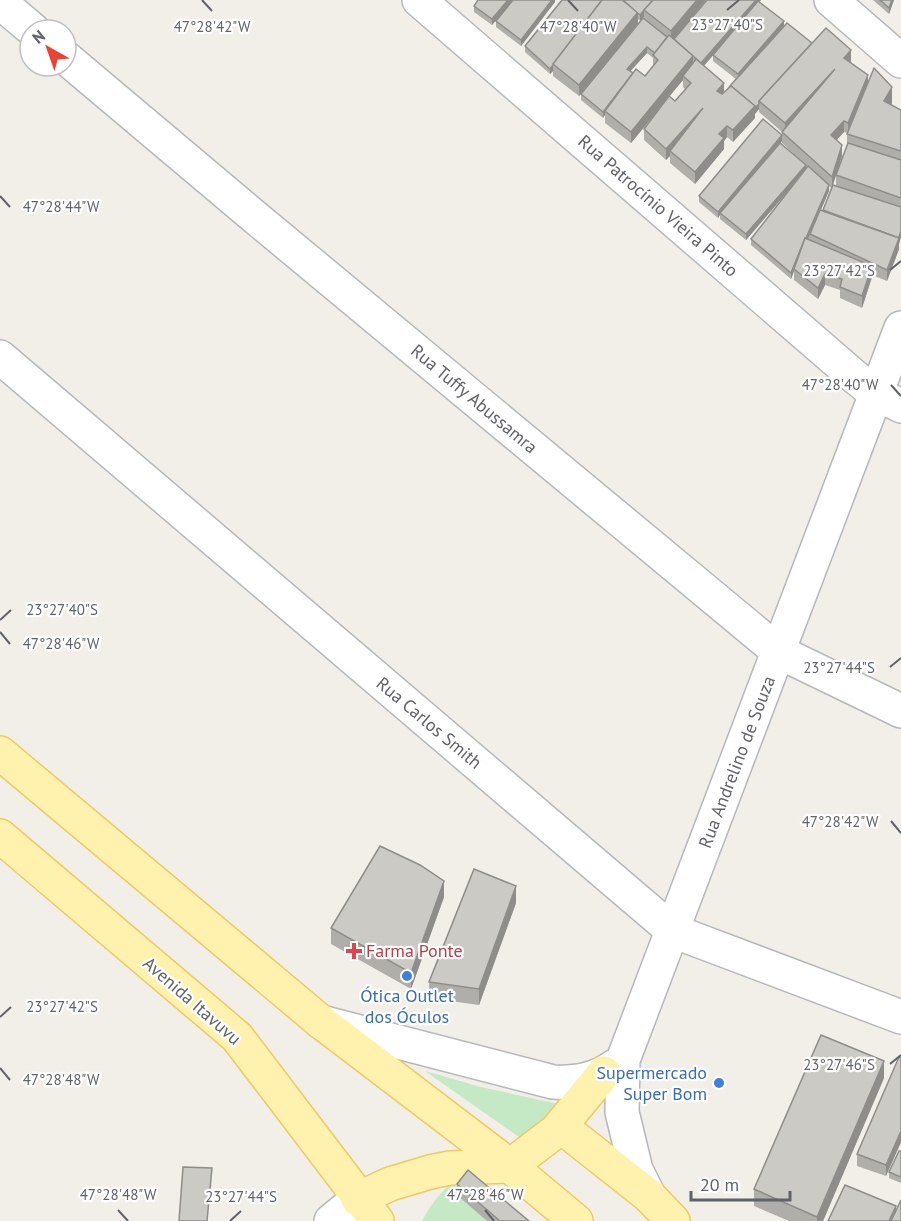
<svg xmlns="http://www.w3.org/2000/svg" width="901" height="1221" font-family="'PT Sans',sans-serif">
<rect width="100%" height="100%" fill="#f1efe8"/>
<!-- green -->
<g fill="#c5e8c5">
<polygon points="425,1071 481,1087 559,1104 526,1142"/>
<path d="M463,1173L503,1199L525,1221H422C432,1201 446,1186 463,1173Z"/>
</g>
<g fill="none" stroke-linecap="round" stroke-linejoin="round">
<!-- minor casing -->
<g stroke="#b5b8bc" stroke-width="36">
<g id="minor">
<polyline points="419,0 855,377 875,393 901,406"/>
<polyline points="831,0 901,61"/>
<polyline points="0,2 33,30"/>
<polyline points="66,58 250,213 779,652 901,711"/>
<polyline points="0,357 673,931 901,1017"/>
<path d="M321,1022L553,1082C577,1083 595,1080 615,1066"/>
<polyline points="649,1196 636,1170 622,1112 623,1060 901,328"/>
<polyline points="331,1221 358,1199"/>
</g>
</g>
<!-- major casing -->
<g stroke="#f2c960" stroke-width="36">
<g id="major">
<polyline points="0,753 321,1022 510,1166 576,1221"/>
<polyline points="0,836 237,1037 377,1221"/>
<polyline points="556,1131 568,1132 649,1196 673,1221"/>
<polyline points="358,1199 390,1184 430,1172 450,1168 510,1166 556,1131 604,1073"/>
</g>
</g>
<!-- minor -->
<use href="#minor" stroke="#fff" stroke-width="33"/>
<!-- major -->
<use href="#major" stroke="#fff2af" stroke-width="33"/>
</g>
<!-- wall -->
<g fill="#afaea9" fill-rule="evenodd">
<polygon points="512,0 512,1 555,0 555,2 521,46 496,27 496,21 509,5 492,25 474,12 474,6"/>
<path d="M562,0H706L674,39L707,0H761L759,2L784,27L812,43L851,62L868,83L892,103L891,105L901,110V237L899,244V249L887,281L872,275V277L862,308L840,298V290L825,285L818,299L794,280V271L791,279L751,245V239L792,187L746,240L720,219V215L718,218L699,202V196L782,135V132L759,112V109L755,114V118L733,142L727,137L724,141V149L695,184L670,163V156L666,160L644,140V129L660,108L631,143L605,123V115L603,118L581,100V94L640,21L638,19L579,96L553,76V71L550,74L525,52V46ZM717,51L713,55V61L736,79L724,92L704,66ZM647,53L653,58V66L645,76L633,73L630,71ZM683,80V87L686,90L675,101L669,96ZM844,132L847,133V145L837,170L842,156L837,140ZM782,141V143L799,159H767ZM836,176V186L833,185ZM829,186L831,188L823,210H821L829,191Z"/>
<polygon points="873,0 894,0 889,14"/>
<polygon points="444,897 411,989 331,944 331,928"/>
<polygon points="516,903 479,1005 429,998 429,982"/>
<polygon points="901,1058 901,1142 886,1176 857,1166 857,1154"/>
<polygon points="884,1078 823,1221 789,1221 754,1206 754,1189"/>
<polygon points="901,1151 901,1183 889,1178 889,1172"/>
<polygon points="457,1184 529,1221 487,1221 457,1195"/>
</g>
<!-- shaded-wall -->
<g fill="#8f8d8a">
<polygon points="508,0 512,0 512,2 492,25 492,19"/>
<polygon points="552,0 555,0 555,2 521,46 521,40"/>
<polygon points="697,0 706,0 671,43 671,31"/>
<polygon points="756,0 761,0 701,69 701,64"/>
<polygon points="892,0 894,0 889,14 889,8"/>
<polygon points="644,11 644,17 640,21 640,15"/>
<polygon points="638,12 638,24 579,96 579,85"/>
<polygon points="784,21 784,27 738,80 738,74"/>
<polygon points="647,47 647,53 627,75 627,69"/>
<polygon points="851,50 851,62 844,69 844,58"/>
<polygon points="693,56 693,68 683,76 683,80 631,143 631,132"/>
<polygon points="553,65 553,71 550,74 550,69"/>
<polygon points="835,69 785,135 785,123"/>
<polygon points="633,73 605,111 605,115 603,118 603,112"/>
<polygon points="868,75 868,86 848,134 848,123"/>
<polygon points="724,83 724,94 717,102 717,91"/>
<polygon points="892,87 892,103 884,118 884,101"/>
<polygon points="759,104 759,109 755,114 755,108"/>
<polygon points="755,106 755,118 733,142 733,130"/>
<polygon points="703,108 670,151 670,156 666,160 666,149"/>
<polygon points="844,121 844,132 831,146 831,135"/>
<polygon points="727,126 727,137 724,141 724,149 695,184 695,172 719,134"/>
<polygon points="782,135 782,141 721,214 720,213 720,215 718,218 718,212"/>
<polygon points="842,145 842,156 832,188 832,177"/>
<polygon points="806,165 806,170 746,240 746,234"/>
<polygon points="829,185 829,191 795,269 794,269 794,271 791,279 791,273"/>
<polygon points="901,231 901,237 899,244 899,249 887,281 887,270"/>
<polygon points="872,266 872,277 862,308 862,296"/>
<polygon points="825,274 825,285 818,299 818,288"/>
<polygon points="444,881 444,897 411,989 411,973"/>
<polygon points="516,886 516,903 479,1005 479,989"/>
<polygon points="884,1061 884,1078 823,1221 817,1221 817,1217"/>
<polygon points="901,1131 901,1142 886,1176 886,1165"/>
<polygon points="896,1206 896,1217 894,1221 889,1221"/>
</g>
<!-- building -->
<g fill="#cccac5" stroke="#8f8d8a" stroke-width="1.5">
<polygon points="478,0 508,0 492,19 474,6"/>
<polygon points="513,0 552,0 521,40 496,21"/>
<polygon points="562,0 602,0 550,69 525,46"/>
<polygon points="602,0 622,0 638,12 579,85 553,64"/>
<polygon points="623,0 653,0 640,15"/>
<polygon points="653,0 697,0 671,31 644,10"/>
<polygon points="707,0 756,0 701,63 674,39"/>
<polygon points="880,0 892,0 889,8"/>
<polygon points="758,1 784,21 738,74 713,55"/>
<polygon points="643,18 667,37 655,53 647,47 627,69 633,73 603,112 581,94"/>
<polygon points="787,23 812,43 759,101 759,104 755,108 755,106 731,86 730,86"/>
<polygon points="826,28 851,50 844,58 868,75 848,123 844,121 831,135 842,145 832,177 782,132 835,69 785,123 759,101"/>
<polygon points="669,35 693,56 631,132 605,111 636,69 645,76 658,60 653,55"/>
<polygon points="696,59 724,83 717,91 722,94 731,86 755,106 733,130 727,126 719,134 724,138 695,172 670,151 703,108 666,149 644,129 669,96 675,101 691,83 683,76"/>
<polygon points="874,68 892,87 884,101 901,110 901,151 847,134"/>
<polygon points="763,119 782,135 718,212 699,196"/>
<polygon points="780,143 806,165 746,234 720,213"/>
<polygon points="848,143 901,160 901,198 836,175"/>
<polygon points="808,166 829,185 806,238 805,238 791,273 751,239"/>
<polygon points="833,185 901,207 901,231 898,240 899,238 823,210"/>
<polygon points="820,210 899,238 887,270 810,234"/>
<polygon points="805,238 872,266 862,296 840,287 842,279 825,274 818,288 794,269"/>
<polygon points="380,846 420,865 444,881 411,973 331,928"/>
<polygon points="474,869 516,886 479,989 429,982"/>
<polygon points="821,1035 884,1061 817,1217 754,1189"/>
<polygon points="899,1057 901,1058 901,1131 886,1165 857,1154"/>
<polygon points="899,1151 901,1151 901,1177 889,1172"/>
<polygon points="183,1167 212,1168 207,1221 179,1221"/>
<polygon points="468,1170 529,1221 500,1221 457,1184"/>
<polygon points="845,1185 896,1206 889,1221 828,1221"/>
<polygon points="901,1200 901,1221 891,1221"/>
</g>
<!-- ticks -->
<path fill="none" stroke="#5f6368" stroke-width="2" d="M202,0L212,11M568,0L578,11M727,10L739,0M0,196L10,207M890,270L901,261M891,385L901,396M0,620L11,610M0,632L10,644M890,667L901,658M891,821L901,833M0,1017L11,1007M890,1064L901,1055M0,1068L10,1080M118,1210L128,1221M485,1210L494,1221M230,1221L241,1211"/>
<!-- markers -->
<path fill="#e0444e" stroke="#fff" stroke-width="2" d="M351 942h6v6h6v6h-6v6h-6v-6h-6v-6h6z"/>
<g fill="#3f7fe0" stroke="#fff" stroke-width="2">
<circle cx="407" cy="976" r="6"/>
<circle cx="719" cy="1083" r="6"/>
</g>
<g text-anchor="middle" stroke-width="4.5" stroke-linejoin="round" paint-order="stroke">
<!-- street labels -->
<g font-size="18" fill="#5f6368" stroke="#fff">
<text transform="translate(658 206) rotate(41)" y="6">Rua Patrocínio Vieira Pinto</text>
<text transform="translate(474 399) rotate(40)" y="6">Rua Tuffy Abussamra</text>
<text transform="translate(429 723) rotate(40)" y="6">Rua Carlos Smith</text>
<text transform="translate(737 762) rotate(-69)" y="6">Rua Andrelino de Souza</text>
<text transform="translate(192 1001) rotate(41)" y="6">Avenida Itavuvu</text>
</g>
<!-- health labels -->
<g font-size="18" fill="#be3a42" stroke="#fff" text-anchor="start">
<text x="366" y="957">Farma Ponte</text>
</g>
<!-- shop labels -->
<g font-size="18" fill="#366cbe" stroke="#fff">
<text x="407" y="1002">Ótica Outlet<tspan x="407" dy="21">dos Óculos</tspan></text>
<text x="707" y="1079" text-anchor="end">Supermercado<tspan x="707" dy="21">Super Bom</tspan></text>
</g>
</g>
<g font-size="15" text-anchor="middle" fill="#5f6368" stroke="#fff" stroke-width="4.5" stroke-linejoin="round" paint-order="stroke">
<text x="727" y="30">23°27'40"S</text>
<text x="212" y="32">47°28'42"W</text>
<text x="578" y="32">47°28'40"W</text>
<text x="61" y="212">47°28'44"W</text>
<text x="839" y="276">23°27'42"S</text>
<text x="840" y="390">47°28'40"W</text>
<text x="62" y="615">23°27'40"S</text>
<text x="61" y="649">47°28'46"W</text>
<text x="839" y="673">23°27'44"S</text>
<text x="840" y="827">47°28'42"W</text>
<text x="62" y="1012">23°27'42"S</text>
<text x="839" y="1070">23°27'46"S</text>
<text x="61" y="1085">47°28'48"W</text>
<text x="118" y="1200">47°28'48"W</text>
<text x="485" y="1200">47°28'46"W</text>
<text x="241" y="1202">23°27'44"S</text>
</g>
<!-- north arrow -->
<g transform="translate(48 48) rotate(320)"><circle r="28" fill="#ffffff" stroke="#bfc1c3" stroke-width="1.5"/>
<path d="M0-4.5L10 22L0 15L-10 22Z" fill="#ea4335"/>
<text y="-9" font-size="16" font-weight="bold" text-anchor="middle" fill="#5f6368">N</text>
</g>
<!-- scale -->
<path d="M691 1191v9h99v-9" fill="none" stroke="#5f6368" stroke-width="3"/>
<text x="700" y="1191" font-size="18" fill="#5f6368" stroke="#ffffff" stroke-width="4.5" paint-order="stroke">20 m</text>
</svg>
